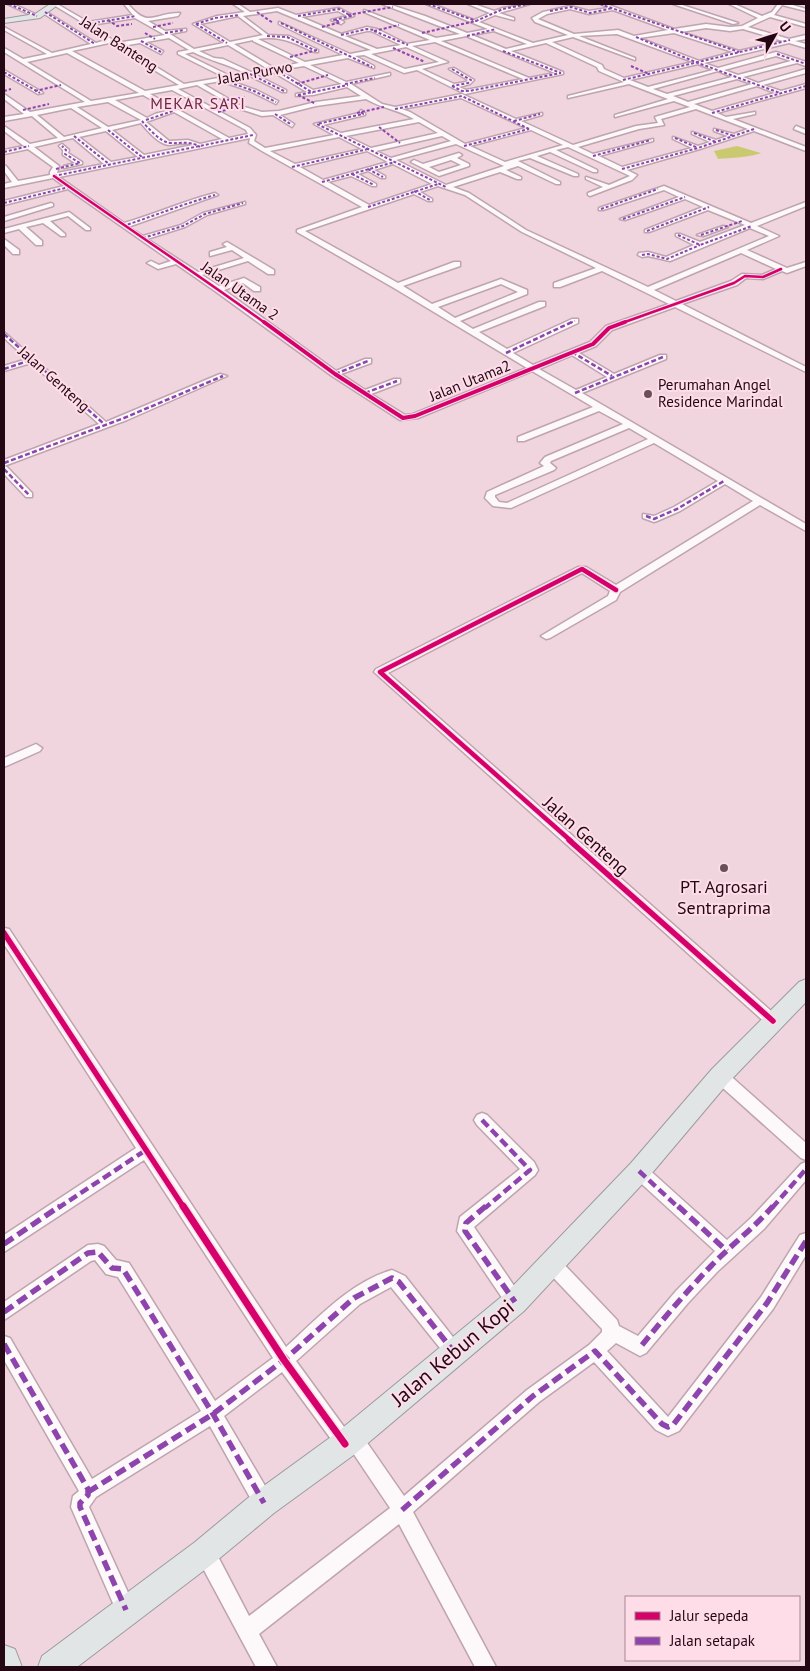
<svg xmlns="http://www.w3.org/2000/svg" width="810" height="1671" font-family="'PT Sans',sans-serif">
<rect width="100%" height="100%" fill="#f0d5df"/>
<!-- water -->
<path fill="#c9ca70" d="M737,146L761,153C752,157 729,158 718,159L714,151Z"/>
<g fill="none" stroke-linecap="round" stroke-linejoin="round">
<!-- minor casing -->
<g stroke="#bea4ae" stroke-width="3">
<g id="minor">
<polygon points="7,4 13,4 40,16 35,17"/>
<path d="M52,4H57L88,22L133,15L124,4H128C149,29 153,13 180,13L178,16L148,21L165,31L186,29V31L170,34L194,49L224,43L193,24L217,16L245,12L233,4H238L250,12L278,8L296,15L339,8L354,16L340,20L344,22L341,24L331,20L347,16L338,11L301,17L341,34L367,27L377,29L407,44L430,40L364,12V10L436,38L460,34L382,4H388L425,16L467,33L488,29L426,4H432L474,20L490,13L468,4H474L494,11L503,8L530,4L499,13L514,18V20L495,15L479,22L533,43L568,35L535,22L532,18L543,12L570,6L589,11L608,8L603,5L606,4L674,29L706,24L730,27L742,26L758,18L729,4H734L762,16L772,12L778,4H789L806,9V11L782,5L774,15L806,24V27L770,17L748,27L789,39L806,35V39L795,41L806,44V48L789,43L704,63L718,68L776,52L806,62V66L797,63L743,77L758,83L806,69V73L763,85L781,91L806,84V88L717,113L726,117L755,112V114L733,119L806,147V151L754,131L700,149L627,170L637,175L632,180L590,196L588,195V193L603,187L586,179V177L609,185L630,176L568,147L556,150L597,170V172H593L550,152L537,156L578,174V176H574L530,158L518,161L560,182V184H556L518,166L506,170L521,177V179H517L500,172L453,187L469,193L526,230L648,287L769,236L750,228L670,261L648,256L642,257L638,255L639,253L648,252L666,257L694,245L676,236V234H680L700,242L745,225L708,210L649,232H645V230L703,207L685,199L625,220L620,219L679,197L664,190L603,210H599V208L664,186L751,223L806,202V206L757,226L779,236L747,250L787,268L806,262V266L787,273L782,271L763,279L746,278L737,285L682,304L806,367V372L675,307L612,330L596,346L579,353L614,374L660,355H666V359L582,393L806,524V531L760,505L620,592L616,600L550,638L546,639L541,636L608,596L610,591L582,573L388,673L778,1017L780,1021L778,1025L773,1027L768,1025L374,672L376,669L578,567H586L616,585L753,501L725,484L680,511L657,521L654,522L643,518V514L654,516L674,507L718,481L654,443L511,508L493,506L485,498L487,492L544,466L540,463L545,457L623,424L599,411L524,441H518V437L593,407L532,371L418,418L400,420L332,376L215,291L176,264L158,269L147,263L151,261L159,265L171,261L68,189L4,205V201L64,186L53,178L4,188V184L12,182L4,171V165L6,166L18,181L50,175V172L53,167L28,149L4,154V150L24,146L4,131V126L30,144L58,138L32,116L4,121V117L24,114L4,99V94L30,112L85,102L4,52V48L6,49L23,59L47,54L4,30V27L52,53L91,44L43,13L45,11L96,43L106,40L77,19ZM570,9L589,14L613,10L668,30L634,36L618,30L574,34L538,19L547,14ZM277,11L371,50L350,54L279,22V24L343,55L305,62L258,39C280,35 295,43 314,52H318V50L289,36L268,35L243,16ZM238,16L263,35L230,42L200,24ZM135,18L165,35L117,43L91,25ZM706,28L730,31L743,29L783,41L739,51L681,32ZM367,31H371L401,45L377,49L345,36ZM494,31L527,44L506,49L472,35ZM674,33L733,52L699,61L639,38ZM617,34L693,62L624,78L604,69L602,65L552,42L573,37L635,60V58L579,36ZM466,36L555,73L529,78L441,41ZM169,38L189,50L178,52V54L224,77L184,84L122,46L140,43L161,54L163,51L146,42ZM253,40V41L299,63L274,68L234,44ZM435,42L523,79L466,90L459,87L470,84L474,80L454,68L449,69L468,80L466,82L454,84L422,69L448,62L412,46ZM109,43L179,85L145,91L72,51ZM546,43L597,67L599,71L624,82L568,96V98L629,84L668,99L615,115V117L674,101L690,107L655,117L658,123L636,126L573,145L521,121L542,115V113L516,119L462,94L395,107L382,104L351,84L390,75V73L346,82L310,65L348,58L374,68V66L355,56L364,55L404,73L417,70L465,94L563,74V72L511,51ZM228,45L268,69L251,72L223,59L214,58L199,51ZM406,47L439,62L405,69L371,54ZM193,52C210,61 228,64 245,73L230,76L185,54ZM67,53L139,93L91,101L27,62ZM776,56L791,61L738,75L724,70ZM698,64L713,70L648,87L630,80ZM304,66L342,84L313,90L279,70ZM718,71L732,77L667,94L653,89ZM273,72L307,92L296,94V96L313,95L347,87L361,96L316,102L279,111L262,112L241,106L203,84L221,81L252,92L276,104L278,101L256,90L228,80L250,76L282,92H286V90L256,75ZM737,79L752,84L688,102L673,96ZM197,85L237,108L262,116L273,115L292,127L294,124L280,115L316,106L366,99C381,108 399,110 414,119L341,133L323,125L365,115V113L361,110L359,113L314,124L334,135L265,148L254,141L256,135L250,128L178,89ZM757,86L775,93L712,111L694,104ZM172,90L246,130L248,134L229,138L150,94ZM143,95L170,110L155,114L147,118L115,100ZM461,98L526,128L465,144L410,112L402,109ZM108,102L141,120L108,127L77,107ZM71,108L102,128L64,137L37,115ZM696,109L748,129L734,134L714,129V131L728,136L716,140L692,132V134L710,142L698,146L673,137V139L692,148L622,167L599,156L653,141V139L593,154L578,147L639,129L664,125L661,119ZM174,112L222,139L200,144L188,140L169,141L146,122ZM419,122L438,133L371,148L346,136ZM141,123C147,130 159,145 170,145C178,144 185,142 193,145L144,155L112,130ZM531,130L563,145L505,162L470,146ZM106,131L138,157L111,162L79,137ZM442,136L451,141L391,158L376,151ZM339,137L362,149L295,164L270,151ZM73,138L104,164L57,173L59,166L34,147ZM250,138L249,143L262,151L362,207L297,230V232L394,288L527,368L413,414L405,415L371,394L400,383V379H394L365,390L341,374L371,363V359H365L336,371L224,290L243,283L254,291H260V287L244,278L219,286L202,275L248,261L268,274H274V270L227,242L223,244L227,247L210,252V256L232,250L244,258L198,272L147,239L185,227L207,215L245,204V202L203,213L181,225L143,236L128,227L218,195L215,193C184,201 155,214 124,223L59,177ZM456,144L504,166L446,185L396,160ZM367,151L388,162L323,180L300,167ZM393,164L432,184L369,205L328,182L351,176L372,186H376V184L358,174L368,171L381,178H385V176L374,170ZM438,186L465,195L522,232L596,268L554,283V287H560L602,271L669,304L606,326L590,342L533,365L513,353L578,323V319H572L507,349L479,332L545,306V302H539L473,329L460,321L527,294V290L501,279L432,304L403,286L460,266V262H454L398,283L305,231L414,194L428,201H432V199L420,192ZM741,253L776,269L762,275L742,274L731,281L676,301L654,290ZM501,284L518,292L455,318L438,307ZM572,355L607,377L576,390L539,369ZM629,428L648,439L507,503L499,502L495,497V495L554,470L556,468L550,463L551,461Z"/>
<polygon points="673,4 679,4 738,23 733,24"/>
<polygon points="4,70 42,92 43,93 38,94 4,74"/>
<polygon points="796,126 806,130 806,134 794,129"/>
<polygon points="62,144 69,150 68,153 82,162 82,164 64,168 64,166 75,163 63,155 63,150 59,146"/>
<path d="M459,153L462,155L457,158L469,164V166L439,176L411,162L414,160L423,164ZM451,160L461,165L439,172L429,167Z"/>
<polygon points="51,203 53,204 53,206 4,221 4,217"/>
<polygon points="69,212 90,228 90,230 86,230 68,216 50,221 65,234 65,236 61,236 43,223 26,227 42,241 42,245 36,245 19,229 4,233 4,229"/>
<polygon points="723,226 728,227 703,236 697,235"/>
<polygon points="4,239 19,250 19,254 13,254 4,245"/>
<polygon points="4,332 106,422 220,374 227,376 127,420 4,466 4,460 99,424 31,363 4,371 4,366 27,359 4,338"/>
<polygon points="4,466 7,467 32,493 32,497 26,497 4,474"/>
<polygon points="36,744 42,748 40,751 4,767 4,758"/>
<path d="M4,928L9,929L286,1347C317,1319 350,1282 392,1270L405,1276L460,1346L463,1352L460,1358L454,1361L448,1358L391,1287L360,1304L296,1361L347,1431L353,1428L359,1431L404,1496L527,1390L589,1345L602,1332V1329L546,1270L544,1264L546,1258L552,1256L558,1258L617,1320L619,1326L638,1336L676,1291L715,1251L633,1176L631,1171L633,1166L639,1164L645,1166L727,1240L752,1217L801,1164L806,1162V1180L764,1229L718,1271L688,1303L646,1353L640,1356L616,1343L607,1351L668,1417L761,1297L800,1235L806,1233V1255L773,1309L679,1431L668,1436L656,1430L594,1362L539,1402L413,1512L496,1667H475L399,1524L259,1634L277,1667H256L198,1559L195,1552L198,1545L205,1542L212,1545L249,1616L390,1508L351,1450L345,1453L339,1450L282,1372L224,1416L271,1496L273,1503L271,1510L264,1512L257,1510L210,1426L96,1497L89,1507L136,1610L133,1617L126,1620L119,1617L71,1507L73,1496L79,1491L4,1360V1336L10,1338L92,1479L201,1411L118,1277L106,1274L95,1260L91,1261L4,1320V1302L88,1245L98,1244L104,1246L116,1260L129,1263L215,1401L273,1358L144,1160L4,1252V1235L136,1148L4,944Z"/>
<polygon points="720,1069 725,1071 806,1143 806,1160 801,1158 715,1081 713,1076 715,1071"/>
<polygon points="482,1113 487,1115 534,1162 538,1170 535,1175 474,1227 521,1296 523,1302 521,1308 515,1310 509,1308 457,1231 460,1217 520,1169 477,1125 474,1120 477,1115"/>
</g>
</g>
<!-- primary casing -->
<g stroke="#9c9b9e" stroke-width="2">
<g id="primary">
<polygon points="50,4 59,4 40,18 4,23 4,19 35,14"/>
<polygon points="806,979 806,1002 728,1083 647,1179 524,1311 355,1454 274,1513 215,1562 77,1667 38,1667 42,1656 195,1542 254,1493 335,1434 506,1293 631,1163 712,1069 799,982"/>
<polygon points="4,1645 15,1649 22,1667 4,1667"/>
</g>
</g>
<!-- minor -->
<use href="#minor" fill="#fdf9fa" fill-rule="evenodd"/>
<!-- primary -->
<use href="#primary" fill="#e2e5e5" fill-rule="evenodd"/>
<!-- quiet-far3 -->
<g stroke="#8e44ad" stroke-width="2" stroke-dasharray="3 2" stroke-linecap="butt">
<polyline points="9,4 37,16"/>
<polyline points="428,4 476,21"/>
<polyline points="600,4 739,52"/>
<polyline points="550,11 571,7 590,13 613,8"/>
<polyline points="45,12 95,44"/>
<polyline points="257,12 273,23"/>
<polyline points="348,15 393,7"/>
<polyline points="298,16 339,9 351,16 334,20 341,22"/>
<polyline points="108,20 117,26 132,24"/>
<polyline points="281,23 372,67"/>
<polyline points="87,24 136,16"/>
<polyline points="196,24 215,18 239,15"/>
<polyline points="196,24 227,43"/>
<polyline points="153,27 173,23"/>
<polyline points="322,27 341,22"/>
<polyline points="374,31 408,45"/>
<polyline points="374,31 399,25"/>
<polyline points="145,33 155,39"/>
<polyline points="165,33 184,30"/>
<polyline points="422,33 476,21 503,9 528,4"/>
<polyline points="341,35 367,29 375,30"/>
<polyline points="267,36 287,37 316,51"/>
<polyline points="467,36 496,29"/>
<polyline points="636,37 698,63 780,93"/>
<polyline points="141,41 161,52"/>
<polyline points="393,48 425,62"/>
<polyline points="503,51 561,73"/>
<polyline points="777,54 806,64"/>
<polyline points="290,57 317,50"/>
<polyline points="631,66 649,74"/>
<polyline points="274,69 313,93"/>
<polyline points="452,69 471,80 468,83 452,86"/>
<polyline points="4,72 40,93"/>
<polyline points="250,74 284,91"/>
<polyline points="220,79 254,91 276,102"/>
<polyline points="623,80 790,40"/>
<polyline points="297,84 328,75"/>
<polyline points="345,84 375,78"/>
<polyline points="452,86 462,91 469,91 561,73"/>
<polyline points="4,91 11,89"/>
<polyline points="35,91 61,85"/>
<polyline points="298,95 348,85"/>
<polyline points="298,95 316,104"/>
<polyline points="227,100 245,97"/>
<polyline points="395,109 462,96 529,129"/>
<polyline points="23,110 49,104"/>
<polyline points="218,112 239,107"/>
<polyline points="361,112 363,114 317,124 446,187"/>
<polyline points="357,113 384,107"/>
<polyline points="712,113 806,86"/>
<polyline points="275,114 292,125"/>
<polyline points="146,120 173,111"/>
<path d="M142,121C148,128 160,142 170,143C182,144 189,140 200,147"/>
<polyline points="514,121 540,114"/>
<polyline points="379,127 400,143"/>
<polyline points="108,130 142,157"/>
<polyline points="716,130 734,136"/>
<polyline points="694,133 716,142"/>
<polyline points="74,136 109,164"/>
<polyline points="675,138 698,148"/>
<polyline points="464,146 529,129"/>
<polyline points="4,152 29,146"/>
<polyline points="593,156 651,140"/>
<polyline points="292,167 368,149"/>
<polyline points="56,169 80,163 65,154 66,150 62,146"/>
<polyline points="368,169 383,177"/>
<polyline points="622,169 698,148 754,129"/>
<polyline points="352,174 374,185"/>
<polyline points="54,176 253,135"/>
<polyline points="322,182 395,162"/>
<polyline points="414,191 430,200"/>
<polyline points="4,203 69,187"/>
<polyline points="368,207 438,184"/>
<polyline points="601,209 658,189"/>
<polyline points="623,219 685,197"/>
<path d="M123,226C154,216 183,204 215,195"/>
<polyline points="647,231 709,207"/>
<polyline points="678,235 700,245 752,226"/>
<polyline points="701,235 742,221"/>
<polyline points="143,238 183,226 205,214 243,203"/>
<polyline points="642,255 648,254 667,259 700,245"/>
<polyline points="570,323 575,321"/>
</g>
<!-- quiet-far2 -->
<g stroke="#8e44ad" stroke-width="2.5" stroke-dasharray="5 2.5" stroke-linecap="butt">
<polyline points="4,334 104,424"/>
<polyline points="572,352 612,376"/>
<polyline points="506,353 572,322"/>
<polyline points="4,369 31,360"/>
<polyline points="335,374 368,361"/>
<polyline points="365,393 397,381"/>
<polyline points="575,393 663,357"/>
<polyline points="4,463 124,418 223,376"/>
<polyline points="4,469 29,495"/>
<polyline points="646,516 654,519 677,509 724,481"/>
</g>
<!-- quiet-far1 -->
<g stroke="#8e44ad" stroke-width="4.5" stroke-dasharray="9 4.5" stroke-linecap="butt">
<polyline points="482,1120 530,1170 485,1208"/>
<polyline points="639,1171 679,1208"/>
<polyline points="58,1208 146,1150"/>
<polyline points="772,1208 806,1169"/>
</g>
<!-- quiet -->
<g stroke="#8e44ad" stroke-width="5.5" stroke-dasharray="11 5.5" stroke-linecap="butt">
<polyline points="486,1206 466,1223 465,1231 515,1302"/>
<polyline points="678,1206 727,1251"/>
<polyline points="4,1244 60,1206"/>
<polyline points="4,1312 88,1253 98,1252 112,1268 123,1269 213,1414 264,1503"/>
<polyline points="4,1344 88,1489 88,1495 80,1503 80,1507 126,1610"/>
<path d="M642,1345C664,1318 687,1291 711,1266C731,1245 754,1228 773,1206"/>
<polyline points="88,1492 213,1414 284,1360 354,1298 392,1278 399,1282 454,1352"/>
<polyline points="402,1510 533,1396 595,1351 662,1424 668,1427 673,1425 767,1303 806,1241"/>
</g>
<!-- cycleway-far4 casing -->
<g stroke="#fedce8" stroke-width="4">
<g id="cycleway-far4">
<path d="M54,176C124,226 196,273 265,323"/>
<polyline points="622,323 734,283 745,276 763,277 781,269"/>
</g>
</g>
<!-- cycleway-far3 casing -->
<g stroke="#fedce8" stroke-width="6">
<polyline id="cycleway-far3" points="264,322 335,374 403,418 415,416 593,344 609,328 625,322"/>
</g>
<!-- cycleway-far2 casing -->
<g stroke="#fedce8" stroke-width="7">
<polyline id="cycleway-far2" points="571,841 380,672 582,569 616,590"/>
</g>
<!-- cycleway-far1 casing -->
<g stroke="#fedce8" stroke-width="9">
<g id="cycleway-far1">
<polyline points="569,840 773,1021"/>
<polyline points="4,933 184,1208"/>
</g>
</g>
<!-- cycleway casing -->
<g stroke="#fedce8" stroke-width="10">
<polyline id="cycleway" points="183,1206 284,1360 345,1444"/>
</g>
<!-- cycleway-far4 -->
<use href="#cycleway-far4" stroke="#d6006c" stroke-width="2.5"/>
<!-- cycleway-far3 -->
<use href="#cycleway-far3" stroke="#d6006c" stroke-width="4"/>
<!-- cycleway-far2 -->
<use href="#cycleway-far2" stroke="#d6006c" stroke-width="4.5"/>
<!-- cycleway-far1 -->
<use href="#cycleway-far1" stroke="#d6006c" stroke-width="5.5"/>
<!-- cycleway -->
<use href="#cycleway" stroke="#d6006c" stroke-width="7"/>
</g>
<!-- markers -->
<g fill="#6b505b" stroke="#fedce8" stroke-width="2">
<circle cx="648" cy="394" r="5"/>
<circle cx="724" cy="868" r="5"/>
</g>
<g text-anchor="middle" stroke-width="4" stroke-linejoin="round" paint-order="stroke">
<!-- far-street labels -->
<g font-size="15" fill="#230814" stroke="#fedce8">
<text transform="translate(119 44) rotate(33)" y="5">Jalan Banteng</text>
<text transform="translate(255 73) rotate(-10)" y="5">Jalan Purwo</text>
<text transform="translate(240 291) rotate(35)" y="5">Jalan Utama 2</text>
<text transform="translate(54 379) rotate(42)" y="5">Jalan Genteng</text>
<text transform="translate(470 381) rotate(-22)" y="5">Jalan Utama2</text>
</g>
<!-- far-poi labels -->
<g font-size="15" fill="#230814" stroke="#fedce8" text-anchor="start">
<text x="658" y="390">Perumahan Angel<tspan x="658" dy="17">Residence Marindal</tspan></text>
</g>
<!-- far-quarter labels -->
<g font-size="16" letter-spacing="1" fill="#6a2846" stroke="#fedce8">
<text x="198" y="109">MEKAR SARI</text>
</g>
<!-- street labels -->
<g font-size="18" fill="#230814" stroke="#fedce8">
<text transform="translate(586 836) rotate(42)" y="6">Jalan Genteng</text>
</g>
<!-- poi labels -->
<g font-size="18" fill="#230814" stroke="#fedce8">
<text x="724" y="893">PT. Agrosari<tspan x="724" dy="21">Sentraprima</tspan></text>
</g>
<!-- near-street labels -->
<g font-size="21" fill="#230814" stroke="#fedce8">
<text transform="translate(453 1353) rotate(-40)" y="7">Jalan Kebun Kopi</text>
</g>
</g>
<!-- border -->
<rect width="810" height="1671" fill="none" stroke="#230814" stroke-width="10"/>
<!-- legend -->
<rect x="625" y="1596" width="175" height="65" fill="#fedce8" stroke="#a68793"/>
<rect x="635" y="1612" width="25" height="8" fill="#d6006c" stroke="#a68793"/>
<text x="670" y="1621" font-size="15" fill="#230814">Jalur sepeda</text>
<rect x="635" y="1637" width="25" height="8" fill="#8e44ad" stroke="#a68793"/>
<text x="670" y="1646" font-size="15" fill="#230814">Jalan setapak</text>
<!-- north arrow -->
<g transform="translate(775 35) rotate(51)" stroke="#fedce8" stroke-width="4" paint-order="stroke">
<path d="M0-4L9 19L0 12L-9 19Z" fill="#230814"/>
<text y="-8" font-size="14" font-weight="bold" text-anchor="middle" fill="#230814">U</text>
</g>
</svg>
